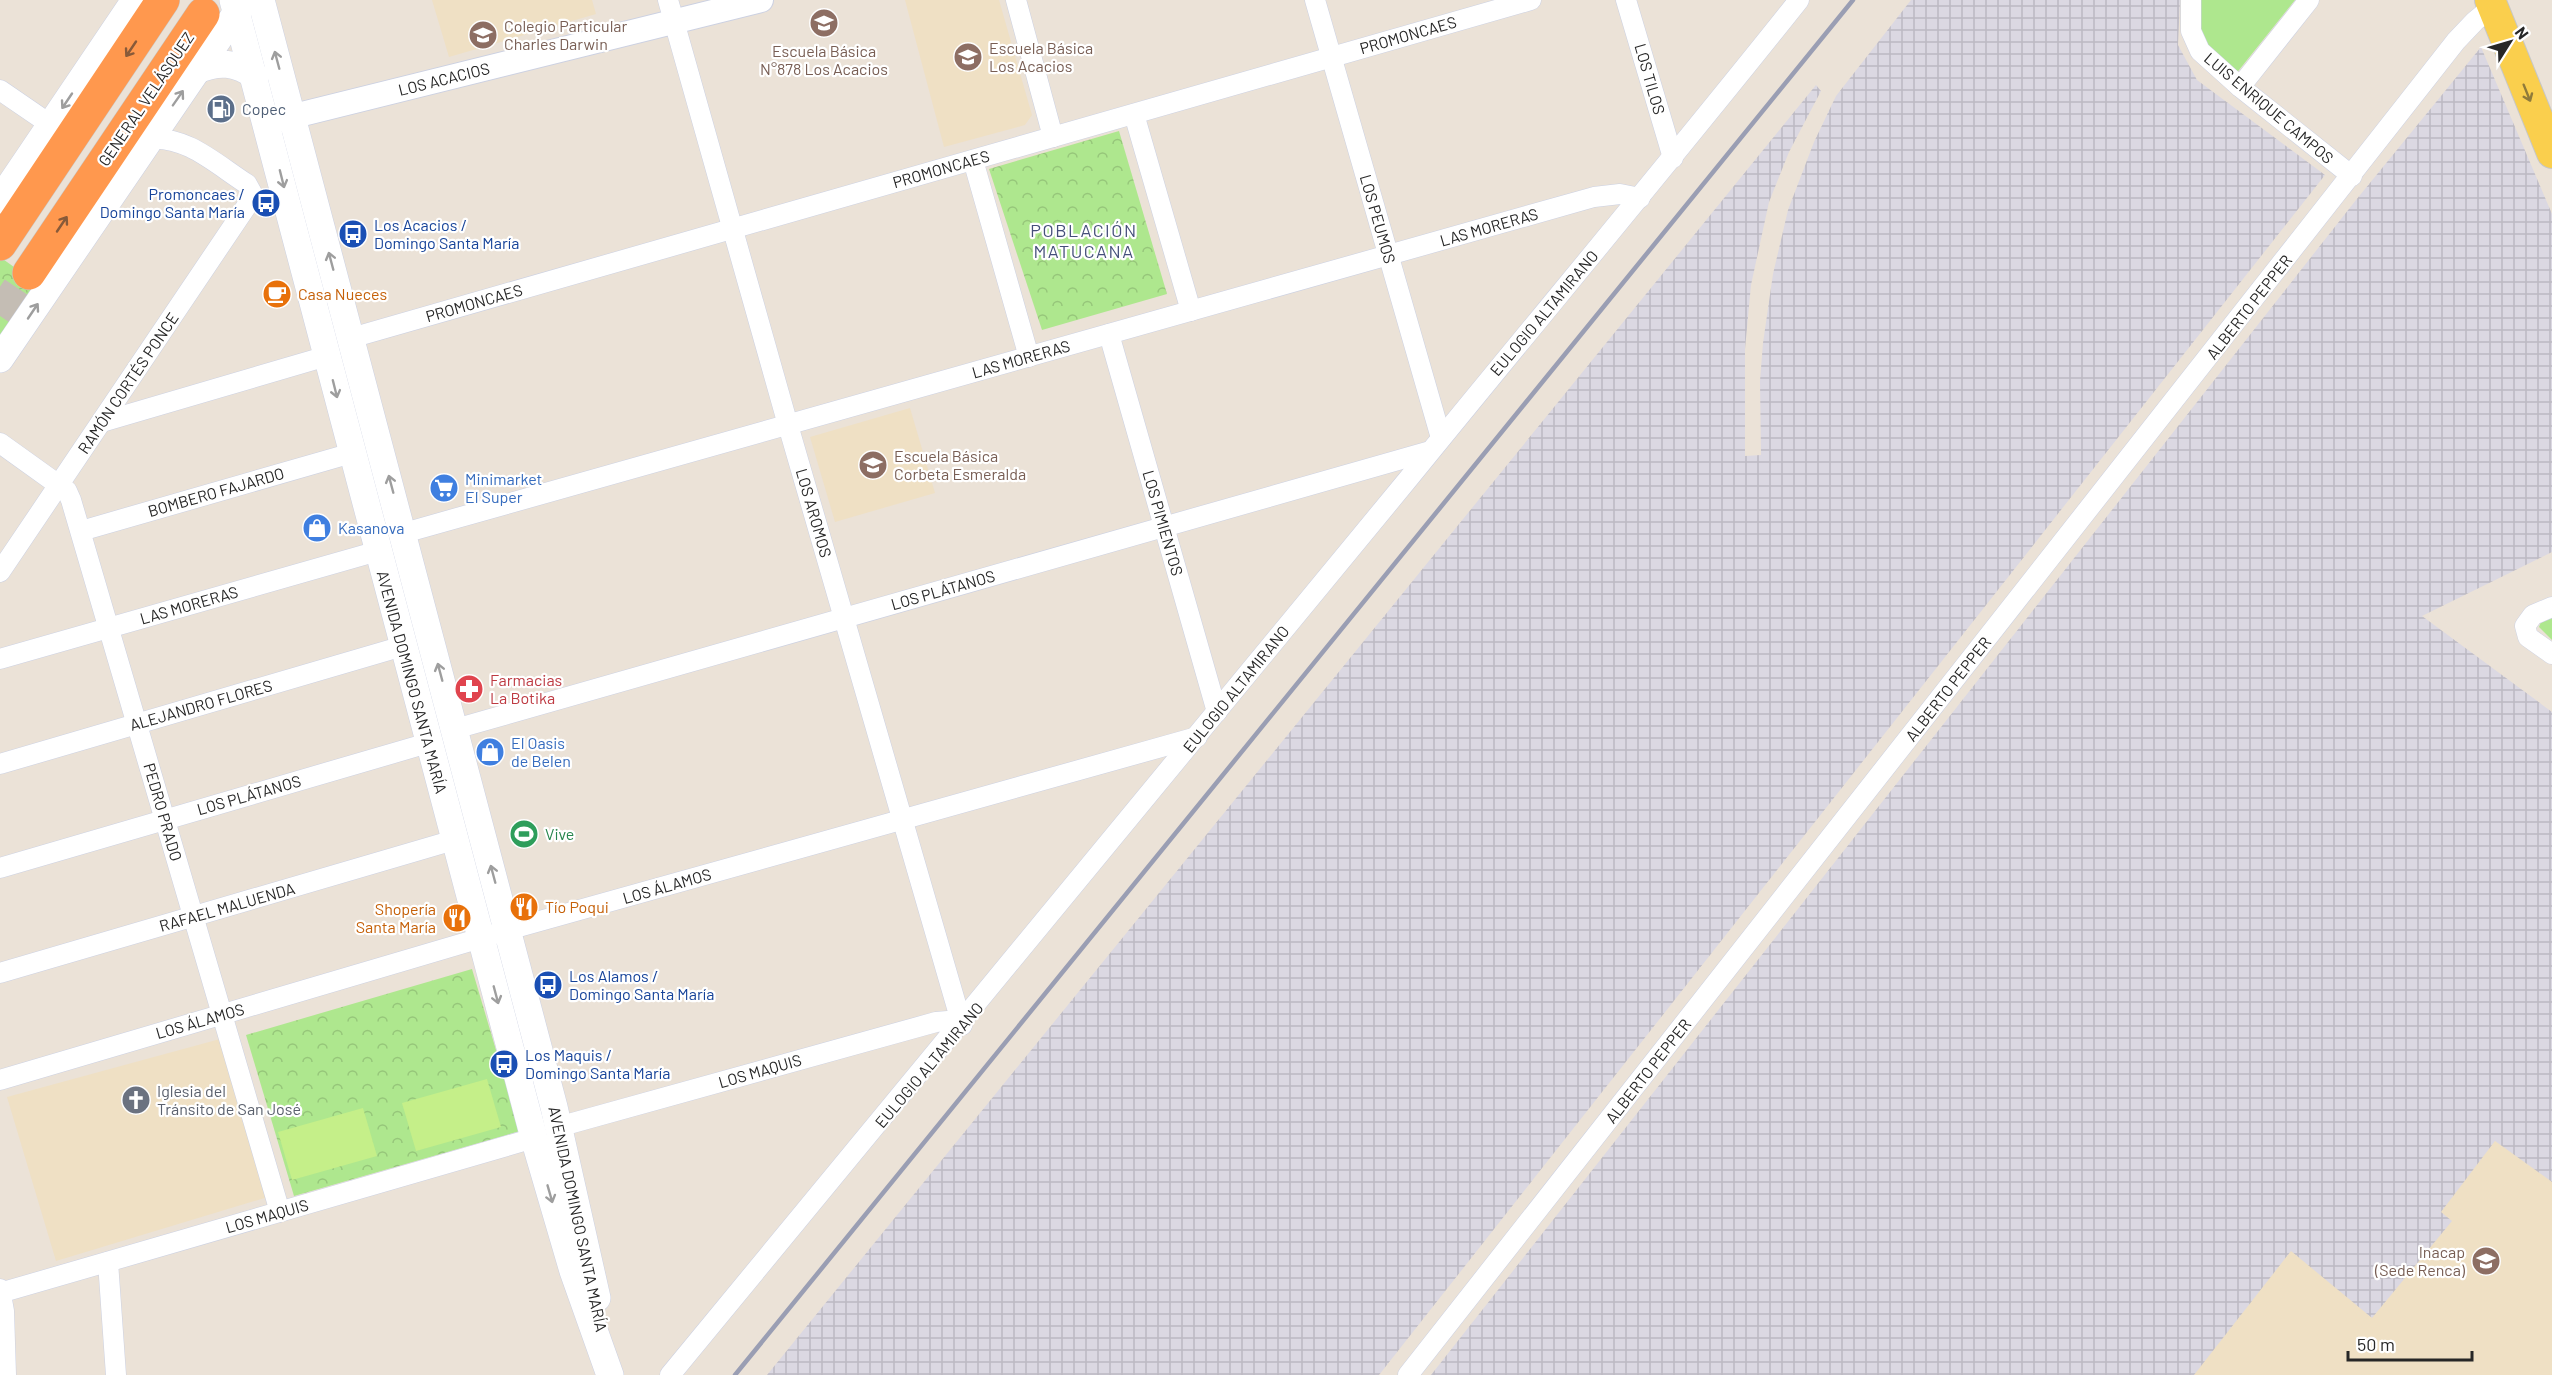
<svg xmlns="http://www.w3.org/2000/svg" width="2552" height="1375" font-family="Barlow,sans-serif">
<defs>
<pattern id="industrial-grid" width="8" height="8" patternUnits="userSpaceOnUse" patternTransform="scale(1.5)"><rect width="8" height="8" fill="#dbd8e2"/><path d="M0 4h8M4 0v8" fill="none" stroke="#bcb9c2"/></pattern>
<pattern id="park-crowns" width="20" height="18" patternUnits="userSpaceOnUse" patternTransform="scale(1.5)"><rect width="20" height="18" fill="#aee78e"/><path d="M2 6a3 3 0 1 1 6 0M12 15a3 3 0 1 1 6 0" fill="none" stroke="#96c67a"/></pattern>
</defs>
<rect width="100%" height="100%" fill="#ebe2d7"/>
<!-- industrial -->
<g fill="url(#industrial-grid)">
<polygon points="1911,0 2180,0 2178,45 2197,80 2325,175 1379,1375 767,1375 1816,85 1821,91 1789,152 1769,202 1751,285 1745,349 1745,456 1761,455 1760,381 1763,343 1773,274 1788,210 1814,142 1836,96"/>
<polygon points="2481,47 2552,214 2552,552 2422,616 2552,712 2552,1375 1431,1375 2356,200"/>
</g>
<!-- education -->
<g fill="#efe0c4">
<polygon points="432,0 592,0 596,14 449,57"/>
<polygon points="905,0 999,0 1032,115 1025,125 944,147"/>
<polygon points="910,408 935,493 835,522 810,437"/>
<polygon points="220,1039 268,1197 56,1261 7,1097"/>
<polygon points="2495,1141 2552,1182 2552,1375 2194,1375 2291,1251 2372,1318 2452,1221 2441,1212"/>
</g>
<!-- grass -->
<g fill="#aee78e">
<path d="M2198,0H2295L2235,75C2209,51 2195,39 2198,0Z"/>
<polygon points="2552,617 2552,640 2539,627 2541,622"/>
</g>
<!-- park -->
<g fill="url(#park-crowns)">
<polygon points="1119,131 1167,294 1042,330 989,169"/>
<polygon points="0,257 42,287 0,350"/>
<polygon points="472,969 520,1131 294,1196 246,1035"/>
</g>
<!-- pitch -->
<g fill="#c5ef89">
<polygon points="487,1079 501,1127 416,1151 402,1103"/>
<polygon points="363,1108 377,1156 292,1180 278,1132"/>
</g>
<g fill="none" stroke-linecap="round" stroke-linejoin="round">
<!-- motorway-tunnel -->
<polyline stroke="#c4bdb4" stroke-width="33" stroke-dasharray="33 16" stroke-linecap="butt" points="0,316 29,273"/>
<!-- minor casing -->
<g stroke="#ccd1e2" stroke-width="21">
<g id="minor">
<polyline points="668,0 788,425 962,1025"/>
<polyline points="1016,0 1053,137"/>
<polyline points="1315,0 1441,438"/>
<polyline points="1626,0 1673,158"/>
<polyline points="2191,0 2191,31 2200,51 2240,87 2352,176"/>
<polyline points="2240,87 2309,0"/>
<polyline points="0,90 51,125"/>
<polyline points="1134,114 1191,311"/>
<polyline points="973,160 1029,357"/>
<polyline points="1109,334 1217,712"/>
<polyline points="351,338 1531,0"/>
<polyline points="102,422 327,356"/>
<polyline points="0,443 67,491 71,500 280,1212"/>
<polyline points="81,531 352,453"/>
<polyline points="404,533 1594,197 1620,194 1640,198"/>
<path d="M0,572L252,198V193L247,184C217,165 186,135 149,139"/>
<polyline points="2552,607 2533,615 2525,626 2528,637 2552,654"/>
<polyline points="0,659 378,551"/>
<polyline points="455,729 1430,451"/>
<polyline points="0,764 403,646"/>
<polyline points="0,868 428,743"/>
<polyline points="0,973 454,840"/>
<polyline points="0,1080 508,930 1197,737"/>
<polyline points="558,1127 936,1022 948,1021 962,1025"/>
<polyline points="108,1262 116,1375"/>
<polyline points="0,1289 4,1311 6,1375"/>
<polyline points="0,1293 534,1138"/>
<path d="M670,1375C918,1078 1163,778 1409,478C1539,318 1671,161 1799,0"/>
<polyline points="1408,1375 2456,41 2475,21 2492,7"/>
</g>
</g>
<!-- tertiary casing -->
<g stroke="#ccd1e2" stroke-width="26">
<polyline id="tertiary" points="274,121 761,0"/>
</g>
<!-- secondary casing -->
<g stroke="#ccd1e2" stroke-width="28">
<g id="secondary">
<polyline points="233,0 534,1138 573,1271 610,1375"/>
<polyline points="261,0 554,1107 597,1298"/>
<path d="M197,70C219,61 236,62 255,76"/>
<polyline points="0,200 135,0"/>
<polyline points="0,359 243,3"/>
</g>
</g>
<!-- primary casing -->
<g stroke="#c7c7c7" stroke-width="32">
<polyline id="primary" points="2490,0 2552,153"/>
</g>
<!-- motorway casing -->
<g stroke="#c7c7c7" stroke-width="34">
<g id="motorway">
<polyline points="0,244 163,0"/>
<polyline points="29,273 203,14"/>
</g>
</g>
<!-- minor -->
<use href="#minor" stroke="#fff" stroke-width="20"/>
<!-- tertiary -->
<use href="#tertiary" stroke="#fff" stroke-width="24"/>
<!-- secondary -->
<use href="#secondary" stroke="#fff" stroke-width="27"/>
<!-- primary -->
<use href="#primary" stroke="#facf4d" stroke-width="30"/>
<!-- motorway -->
<use href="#motorway" stroke="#ff984e" stroke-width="33"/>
<!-- rail -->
<polyline stroke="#9a9eb3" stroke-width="4.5" points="735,1375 1853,0"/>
</g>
<!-- one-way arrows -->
<defs><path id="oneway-shaft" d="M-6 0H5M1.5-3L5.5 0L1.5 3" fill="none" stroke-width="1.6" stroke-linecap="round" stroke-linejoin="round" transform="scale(1.5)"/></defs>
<g stroke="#885a39">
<use href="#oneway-shaft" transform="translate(131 49) rotate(124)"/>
<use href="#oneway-shaft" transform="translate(62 224) rotate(-56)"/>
</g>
<g stroke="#9e9e9e">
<use href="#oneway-shaft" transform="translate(277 60) rotate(-105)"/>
<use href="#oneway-shaft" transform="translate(178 98) rotate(-55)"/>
<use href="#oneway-shaft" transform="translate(67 101) rotate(124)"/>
<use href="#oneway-shaft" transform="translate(282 179) rotate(76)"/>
<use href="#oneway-shaft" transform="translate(331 261) rotate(-105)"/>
<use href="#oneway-shaft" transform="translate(33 311) rotate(-56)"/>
<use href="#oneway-shaft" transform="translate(335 389) rotate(76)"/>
<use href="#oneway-shaft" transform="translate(391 484) rotate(-105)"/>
<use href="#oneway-shaft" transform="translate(440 672) rotate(-105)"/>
<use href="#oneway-shaft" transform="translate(493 874) rotate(-105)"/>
<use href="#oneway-shaft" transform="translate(496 995) rotate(75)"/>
<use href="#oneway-shaft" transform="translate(550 1194) rotate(74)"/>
</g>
<use stroke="#907b3a" href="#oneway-shaft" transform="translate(2527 93) rotate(68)"/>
<!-- icons -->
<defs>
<g id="school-disc" transform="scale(1.5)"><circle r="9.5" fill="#8d6e63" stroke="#fff"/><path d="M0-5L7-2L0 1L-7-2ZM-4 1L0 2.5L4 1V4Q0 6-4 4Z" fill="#fff"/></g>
<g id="fuel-disc" transform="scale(1.5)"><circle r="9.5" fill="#5c6f8a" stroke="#fff"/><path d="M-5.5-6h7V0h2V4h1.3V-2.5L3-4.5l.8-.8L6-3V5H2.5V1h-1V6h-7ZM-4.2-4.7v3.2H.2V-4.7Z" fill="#fff"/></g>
<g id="bus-disc" transform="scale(1.5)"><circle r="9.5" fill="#1a4fb4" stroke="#fff"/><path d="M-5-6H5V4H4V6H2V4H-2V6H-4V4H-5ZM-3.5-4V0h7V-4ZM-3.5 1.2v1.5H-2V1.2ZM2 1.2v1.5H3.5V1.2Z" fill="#fff"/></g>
<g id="cafe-disc" transform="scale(1.5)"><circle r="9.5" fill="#e8710a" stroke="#fff"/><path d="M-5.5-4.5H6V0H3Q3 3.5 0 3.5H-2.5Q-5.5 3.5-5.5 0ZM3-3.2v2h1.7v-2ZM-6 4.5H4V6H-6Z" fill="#fff"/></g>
<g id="supermarket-disc" transform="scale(1.5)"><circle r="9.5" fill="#3f7fe0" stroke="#fff"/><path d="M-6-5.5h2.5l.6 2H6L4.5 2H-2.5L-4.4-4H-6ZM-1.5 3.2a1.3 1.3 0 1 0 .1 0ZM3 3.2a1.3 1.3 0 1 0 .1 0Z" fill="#fff"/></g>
<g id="shop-disc" transform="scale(1.5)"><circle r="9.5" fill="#3f7fe0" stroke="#fff"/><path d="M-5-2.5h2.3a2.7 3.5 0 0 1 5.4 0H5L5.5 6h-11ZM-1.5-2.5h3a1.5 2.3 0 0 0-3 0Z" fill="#fff"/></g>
<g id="pharmacy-disc" transform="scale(1.5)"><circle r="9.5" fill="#e0444e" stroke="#fff"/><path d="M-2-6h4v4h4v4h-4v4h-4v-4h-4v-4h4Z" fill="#fff"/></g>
<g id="stadium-disc" transform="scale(1.5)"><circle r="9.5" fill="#2e9e5b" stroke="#fff"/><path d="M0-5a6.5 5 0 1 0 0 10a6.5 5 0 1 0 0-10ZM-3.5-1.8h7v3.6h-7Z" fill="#fff"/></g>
<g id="restaurant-disc" transform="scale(1.5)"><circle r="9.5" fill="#e8710a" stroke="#fff"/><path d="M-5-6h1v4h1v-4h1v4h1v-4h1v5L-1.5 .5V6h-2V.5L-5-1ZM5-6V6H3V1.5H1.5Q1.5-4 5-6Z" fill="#fff"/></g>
<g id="church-disc" transform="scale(1.5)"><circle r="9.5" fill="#6b7280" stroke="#fff"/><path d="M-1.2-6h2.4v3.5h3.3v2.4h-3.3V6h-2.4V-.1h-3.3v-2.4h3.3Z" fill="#fff"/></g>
<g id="university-disc" transform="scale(1.5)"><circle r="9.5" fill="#8d6e63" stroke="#fff"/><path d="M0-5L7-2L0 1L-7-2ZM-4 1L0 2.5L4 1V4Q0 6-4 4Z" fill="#fff"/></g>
</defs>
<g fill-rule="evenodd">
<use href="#school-disc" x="824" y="23"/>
<use href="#school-disc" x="483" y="35"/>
<use href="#school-disc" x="968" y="57"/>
<use href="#fuel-disc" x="221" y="109"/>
<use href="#bus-disc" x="266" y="203"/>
<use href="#bus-disc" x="353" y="234"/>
<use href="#cafe-disc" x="277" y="294"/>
<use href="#school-disc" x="873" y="465"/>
<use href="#supermarket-disc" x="444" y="488"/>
<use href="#shop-disc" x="317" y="528"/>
<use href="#pharmacy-disc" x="469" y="689"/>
<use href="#shop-disc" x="490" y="752"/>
<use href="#stadium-disc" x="524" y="834"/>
<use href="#restaurant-disc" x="524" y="907"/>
<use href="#restaurant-disc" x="457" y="918"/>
<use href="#bus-disc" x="548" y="985"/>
<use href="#bus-disc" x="504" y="1064"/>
<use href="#church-disc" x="136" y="1100"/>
<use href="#university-disc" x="2486" y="1261"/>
</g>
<g text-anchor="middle" stroke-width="4.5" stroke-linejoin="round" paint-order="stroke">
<!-- education labels -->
<g font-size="16" fill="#785e54" stroke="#fff" text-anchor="start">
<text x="504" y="32">Colegio Particular<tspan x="504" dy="18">Charles Darwin</tspan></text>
<text x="989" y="54">Escuela Básica<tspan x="989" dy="18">Los Acacios</tspan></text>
<text x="824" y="57" text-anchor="middle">Escuela Básica<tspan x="824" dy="18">N°878 Los Acacios</tspan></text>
<text x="894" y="462">Escuela Básica<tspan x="894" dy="18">Corbeta Esmeralda</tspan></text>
<text x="2465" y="1258" text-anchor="end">Inacap<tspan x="2465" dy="18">(Sede Renca)</tspan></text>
</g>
<!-- street labels -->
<g font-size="16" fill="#272727" stroke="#fff">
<text transform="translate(1408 35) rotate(-16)" y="6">PROMONCAES</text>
<text transform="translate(444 79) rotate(-14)" y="6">LOS ACACIOS</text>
<text transform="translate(1650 79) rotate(74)" y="6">LOS TILOS</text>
<text transform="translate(146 99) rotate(-56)" y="6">GENERAL VELÁSQUEZ</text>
<text transform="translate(2269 108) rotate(40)" y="6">LUIS ENRIQUE CAMPOS</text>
<text transform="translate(941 169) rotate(-16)" y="6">PROMONCAES</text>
<text transform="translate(1378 219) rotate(74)" y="6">LOS PEUMOS</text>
<text transform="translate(1489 227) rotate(-16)" y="6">LAS MORERAS</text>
<text transform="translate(474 303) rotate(-16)" y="6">PROMONCAES</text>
<text transform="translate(2249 307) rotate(-52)" y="6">ALBERTO PEPPER</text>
<text transform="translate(1544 313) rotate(-50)" y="6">EULOGIO ALTAMIRANO</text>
<text transform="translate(1021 359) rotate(-16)" y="6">LAS MORERAS</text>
<text transform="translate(128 383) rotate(-56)" y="6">RAMÓN CORTÉS PONCE</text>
<text transform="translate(216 492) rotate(-16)" y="6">BOMBERO FAJARDO</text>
<text transform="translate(814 513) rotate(74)" y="6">LOS AROMOS</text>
<text transform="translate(1163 523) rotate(74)" y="6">LOS PIMIENTOS</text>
<text transform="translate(943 590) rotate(-16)" y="6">LOS PLÁTANOS</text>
<text transform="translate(189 605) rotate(-16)" y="6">LAS MORERAS</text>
<text transform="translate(412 682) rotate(75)" y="6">AVENIDA DOMINGO SANTA MARÍA</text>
<text transform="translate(1236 689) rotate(-51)" y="6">EULOGIO ALTAMIRANO</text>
<text transform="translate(1948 689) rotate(-52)" y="6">ALBERTO PEPPER</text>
<text transform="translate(201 705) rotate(-16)" y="6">ALEJANDRO FLORES</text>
<text transform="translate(249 795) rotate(-16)" y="6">LOS PLÁTANOS</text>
<text transform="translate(163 812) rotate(74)" y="6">PEDRO PRADO</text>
<text transform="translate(667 886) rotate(-16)" y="6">LOS ÁLAMOS</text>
<text transform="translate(227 907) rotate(-16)" y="6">RAFAEL MALUENDA</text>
<text transform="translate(200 1021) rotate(-16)" y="6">LOS ÁLAMOS</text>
<text transform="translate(929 1065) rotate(-50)" y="6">EULOGIO ALTAMIRANO</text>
<text transform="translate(760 1071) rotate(-16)" y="6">LOS MAQUIS</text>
<text transform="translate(1648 1071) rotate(-52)" y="6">ALBERTO PEPPER</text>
<text transform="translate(267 1216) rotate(-16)" y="6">LOS MAQUIS</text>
<text transform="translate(578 1219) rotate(78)" y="6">AVENIDA DOMINGO SANTA MARÍA</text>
</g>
<!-- service labels -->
<g font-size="16" fill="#4e5e75" stroke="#fff" text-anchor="start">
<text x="242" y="115">Copec</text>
</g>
<!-- transit labels -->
<g font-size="16" fill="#164399" stroke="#fff" text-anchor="start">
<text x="245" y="200" text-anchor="end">Promoncaes /<tspan x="245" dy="18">Domingo Santa María</tspan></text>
<text x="374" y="231">Los Acacios /<tspan x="374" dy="18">Domingo Santa María</tspan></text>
<text x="569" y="982">Los Alamos /<tspan x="569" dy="18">Domingo Santa María</tspan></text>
<text x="525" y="1061">Los Maquis /<tspan x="525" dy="18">Domingo Santa María</tspan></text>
</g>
<!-- food labels -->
<g font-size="16" fill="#c56008" stroke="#fff" text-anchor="start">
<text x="298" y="300">Casa Nueces</text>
<text x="545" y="913">Tío Poqui</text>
<text x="436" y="915" text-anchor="end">Shopería<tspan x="436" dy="18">Santa María</tspan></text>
</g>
<!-- shop labels -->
<g font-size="16" fill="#366cbe" stroke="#fff" text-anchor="start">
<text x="465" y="485">Minimarket<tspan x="465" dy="18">El Super</tspan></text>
<text x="338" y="534">Kasanova</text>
<text x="511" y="749">El Oasis<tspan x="511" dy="18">de Belen</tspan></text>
</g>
<!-- health labels -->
<g font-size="16" fill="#be3a42" stroke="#fff" text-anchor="start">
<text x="490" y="686">Farmacias<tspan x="490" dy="18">La Botika</tspan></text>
</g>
<!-- leisure labels -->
<g font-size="16" fill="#27864d" stroke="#fff" text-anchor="start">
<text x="545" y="840">Vive</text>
</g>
<!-- worship labels -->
<g font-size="16" fill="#5b616d" stroke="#fff" text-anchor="start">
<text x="157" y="1097">Iglesia del<tspan x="157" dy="18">Tránsito de San José</tspan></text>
</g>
<!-- neighbourhood labels -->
<g font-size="18" letter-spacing="1.5" fill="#454f7a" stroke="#fff">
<text x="1084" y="237">POBLACIÓN<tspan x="1084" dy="21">MATUCANA</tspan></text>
</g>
</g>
<!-- north arrow -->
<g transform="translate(2510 42) rotate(53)" stroke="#ffffff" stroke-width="4.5" paint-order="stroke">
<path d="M0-4.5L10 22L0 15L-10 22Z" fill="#272727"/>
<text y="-9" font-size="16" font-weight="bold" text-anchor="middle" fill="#272727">N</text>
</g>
<!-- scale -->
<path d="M2348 1351v9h124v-9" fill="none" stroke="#272727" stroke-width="3"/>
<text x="2357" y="1351" font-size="18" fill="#272727" stroke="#ffffff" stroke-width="4.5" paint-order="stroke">50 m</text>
</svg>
